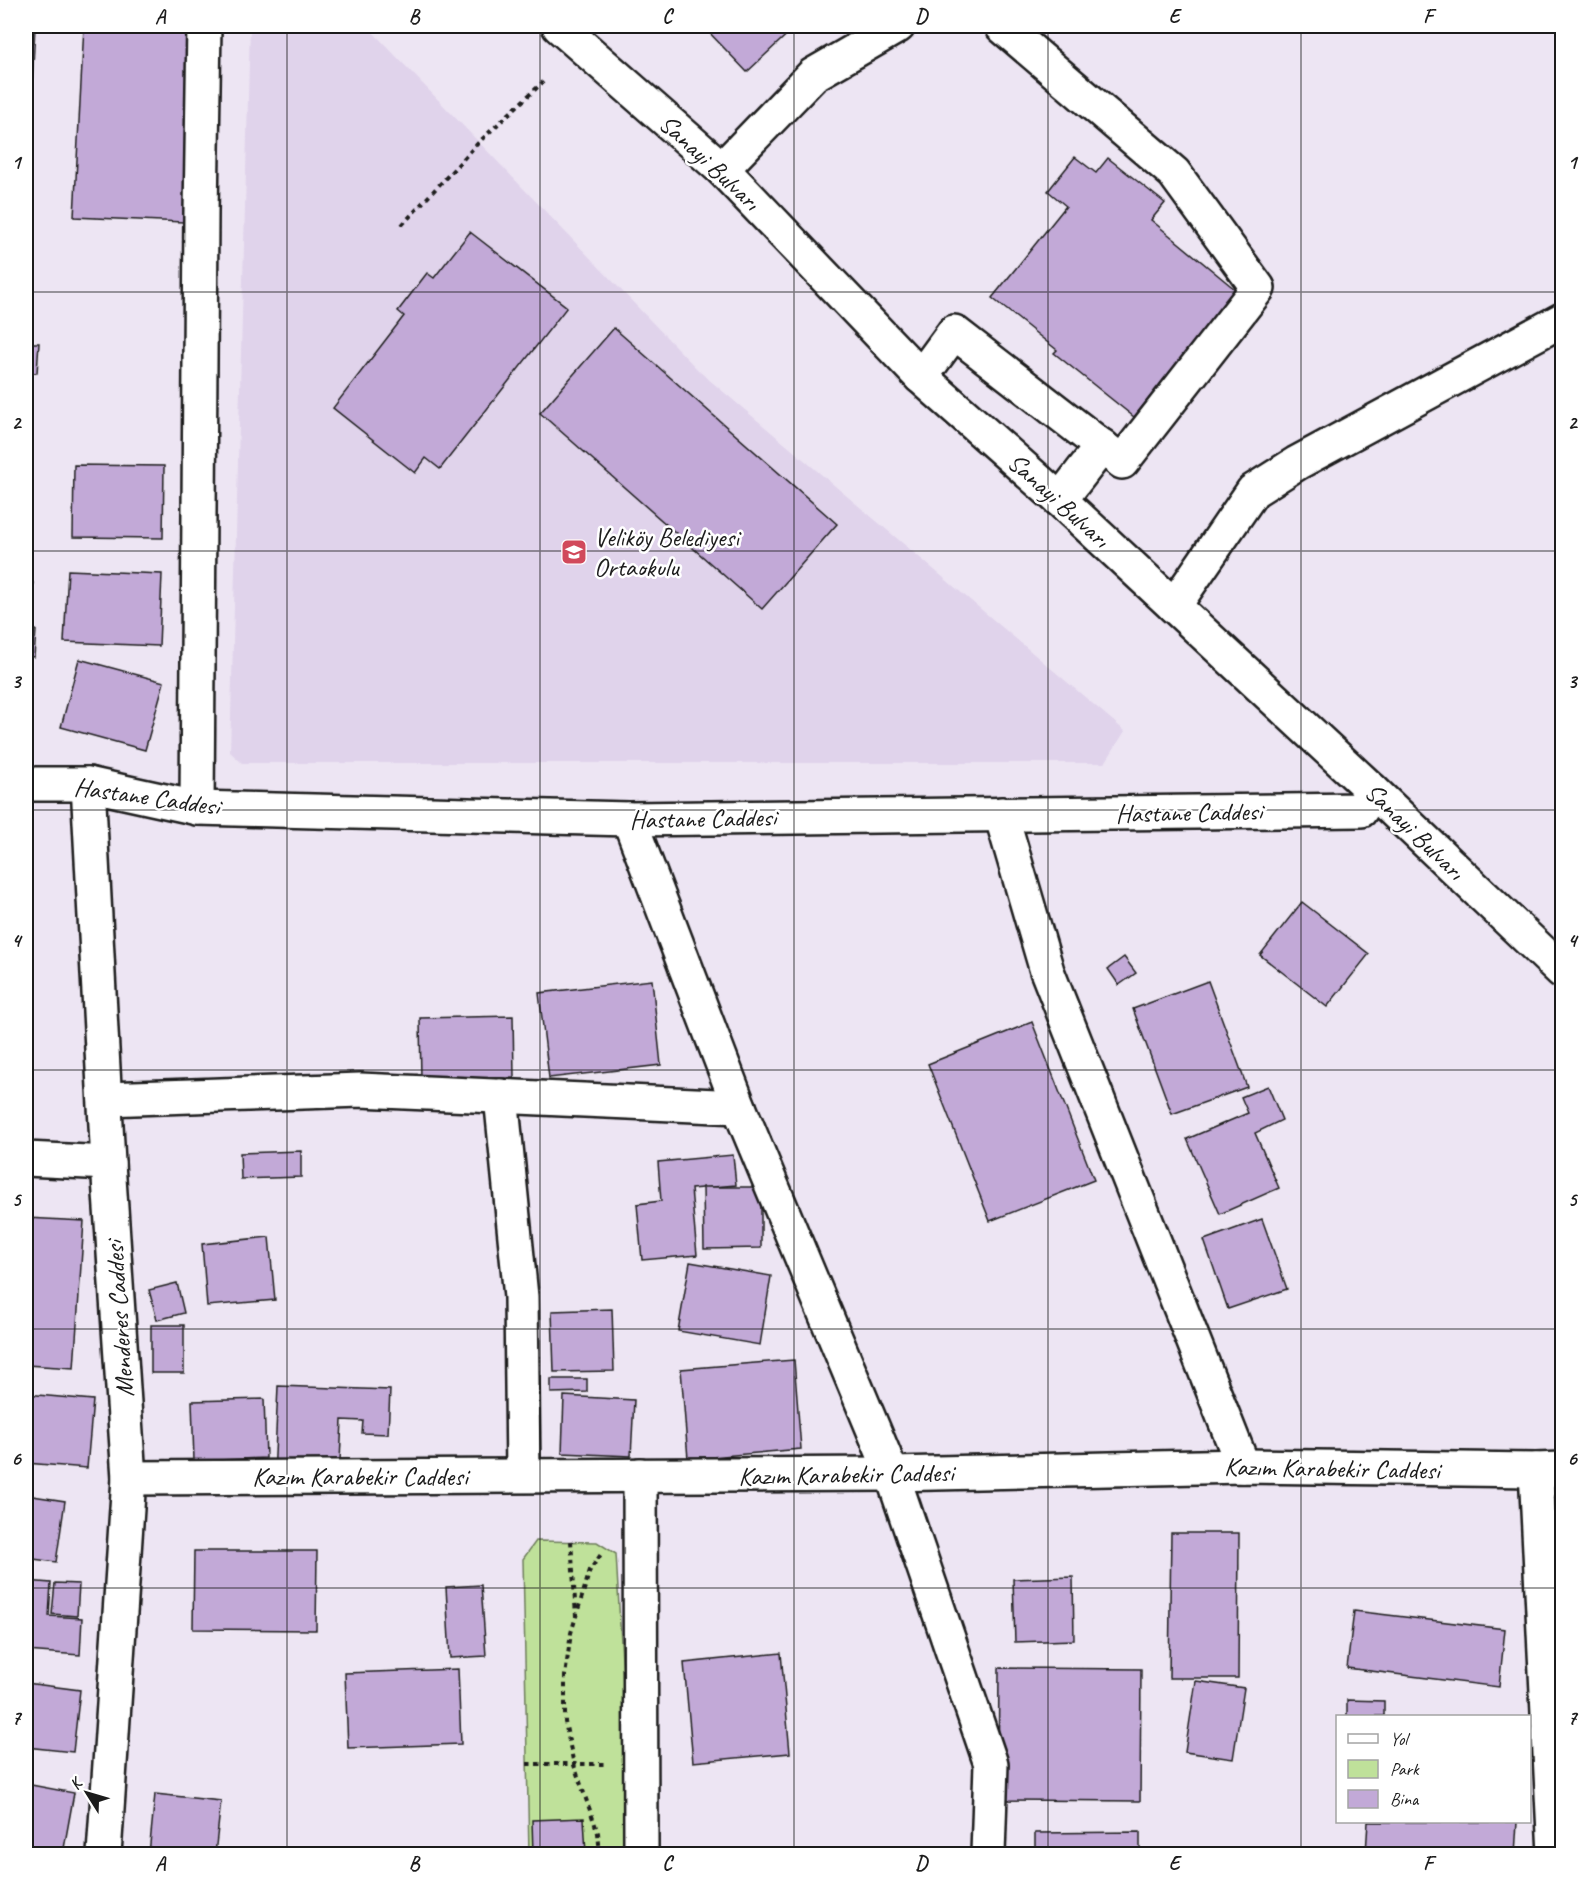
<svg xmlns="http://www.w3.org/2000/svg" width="1588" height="1880" font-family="Caveat,sans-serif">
<rect width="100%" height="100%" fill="#ede5f3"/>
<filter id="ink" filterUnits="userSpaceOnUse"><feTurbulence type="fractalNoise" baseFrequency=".0167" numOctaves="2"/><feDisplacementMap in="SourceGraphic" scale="12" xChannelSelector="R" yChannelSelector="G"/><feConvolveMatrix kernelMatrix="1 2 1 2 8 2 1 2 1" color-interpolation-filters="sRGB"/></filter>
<g filter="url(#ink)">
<!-- built -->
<polygon fill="#e0d3eb" points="250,26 367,26 700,372 1125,731 1105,763 242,763 230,752"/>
<!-- green -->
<polygon fill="#bfe19a" stroke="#6e7e5b" stroke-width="1.5" points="536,1541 597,1542 616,1554 633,1854 529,1854 523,1559"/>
<!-- building -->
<g fill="#c2a9d7" stroke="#1c1c1c" stroke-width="1.5">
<polygon points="26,26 35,26 31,105 26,105"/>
<polygon points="84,26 193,26 183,222 74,217"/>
<polygon points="703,26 796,26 747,72"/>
<polygon points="1075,157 1096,173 1108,158 1165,203 1151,220 1236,290 1134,417 1054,353 1057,350 992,298 1066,206 1048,191"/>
<polygon points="470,232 567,307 440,469 426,458 415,473 333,408 404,316 398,311 427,273 434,278"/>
<polygon points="614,328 837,524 762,609 540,413"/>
<polygon points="26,343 39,343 37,373 26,372"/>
<polygon points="74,465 164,466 163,538 73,537"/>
<polygon points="68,570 162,574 159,646 64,642"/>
<polygon points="26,582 33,583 26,615"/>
<polygon points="26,630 36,630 34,657 26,656"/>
<polygon points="79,659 164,682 145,750 61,727"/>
<polygon points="1302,902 1369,954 1327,1007 1260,955"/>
<polygon points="1124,957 1136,973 1119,985 1108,969"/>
<polygon points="652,980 661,1065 549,1078 539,993"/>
<polygon points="1208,981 1247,1087 1172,1114 1133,1009"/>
<polygon points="513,1016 514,1078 421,1080 420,1018"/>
<polygon points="1032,1022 1094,1180 990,1221 928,1064"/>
<polygon points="1268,1086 1282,1120 1255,1133 1279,1188 1220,1214 1187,1139 1248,1113 1241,1097"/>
<polygon points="301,1151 301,1177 241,1179 240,1153"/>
<polygon points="733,1155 736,1185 691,1189 697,1255 642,1260 637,1204 661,1201 658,1162"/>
<polygon points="703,1187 761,1187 761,1248 704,1249"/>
<polygon points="26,1218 84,1221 74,1368 26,1365"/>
<polygon points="1262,1219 1287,1289 1228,1309 1204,1240"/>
<polygon points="269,1237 275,1300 207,1306 202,1244"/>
<polygon points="690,1262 771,1276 760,1345 678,1331"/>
<polygon points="177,1283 184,1313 157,1320 149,1290"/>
<polygon points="612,1309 614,1371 554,1372 552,1311"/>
<rect x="151" y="1325" width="33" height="48"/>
<polygon points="794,1360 801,1449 688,1459 681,1369"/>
<polygon points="551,1379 587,1379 587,1392 551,1393"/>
<polygon points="278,1386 390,1390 388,1434 362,1433 363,1421 342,1420 339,1481 274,1478"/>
<polygon points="26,1394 93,1400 87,1468 26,1463"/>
<polygon points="564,1396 634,1400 631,1456 562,1453"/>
<polygon points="264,1399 266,1458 194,1461 192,1401"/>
<polygon points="26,1495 65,1501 56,1562 26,1558"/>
<polygon points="1171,1533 1239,1533 1238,1678 1169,1678"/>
<polygon points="194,1551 317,1551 316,1630 193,1629"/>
<polygon points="1073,1577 1074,1640 1015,1642 1013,1579"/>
<polygon points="26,1581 51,1583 49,1616 82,1618 80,1655 26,1651"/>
<polygon points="55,1583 79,1584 77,1616 52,1614"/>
<polygon points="481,1585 486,1656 450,1658 446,1587"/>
<polygon points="1354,1611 1505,1629 1499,1687 1347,1668"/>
<polygon points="781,1653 790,1753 693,1762 684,1663"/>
<polygon points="999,1668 1141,1669 1140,1801 998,1800"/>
<polygon points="458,1669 461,1744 348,1748 345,1673"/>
<polygon points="1196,1681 1244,1688 1233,1759 1185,1752"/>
<polygon points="26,1683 80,1690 73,1752 26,1747"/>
<polygon points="1347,1700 1384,1701 1384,1716 1347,1716"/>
<polygon points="26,1784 74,1793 63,1854 26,1854"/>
<polygon points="155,1794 221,1801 215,1854 149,1854"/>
<polygon points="584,1818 586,1854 533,1854 532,1820"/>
<polygon points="1368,1822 1517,1822 1515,1854 1366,1853"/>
<polygon points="1140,1832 1140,1854 1035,1854 1035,1833"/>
<polygon points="329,1849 363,1854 328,1854"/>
<polygon points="1161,1850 1241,1852 1241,1854 1161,1854"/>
</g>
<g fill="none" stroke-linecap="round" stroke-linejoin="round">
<!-- minor casing -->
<g stroke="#1c1c1c" stroke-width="38">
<g id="minor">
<polyline points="559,26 722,169 921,377 1060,500 1372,790 1562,971"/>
<polyline points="722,169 813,75 898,26"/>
<polyline points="921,377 954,332 1122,462 1258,288 1174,173 1002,26"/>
<polyline points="1060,500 1102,446"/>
<polyline points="1174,606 1253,491 1297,463 1562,320"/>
<polyline points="26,784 88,784 197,808 629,819 1361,810 1372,790"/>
<polyline points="88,784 108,1163 129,1478 104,1854"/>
<polyline points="197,808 201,212 204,26"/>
<polyline points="1001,814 1047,971 1243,1466"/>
<polyline points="629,819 739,1107 892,1474 991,1764 988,1854"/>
<polyline points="501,1096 521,1297 523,1475"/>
<polyline points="105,1099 360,1090 739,1107"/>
<polyline points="26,1159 108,1163"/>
<polyline points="1536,1470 1555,1854"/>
<polyline points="640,1475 641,1854"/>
<polyline points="129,1478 892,1474 1243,1466 1536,1470 1562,1469"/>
</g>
</g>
<!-- path -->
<g stroke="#1c1c1c" stroke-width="4" stroke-dasharray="4.5 4.5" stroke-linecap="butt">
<polyline points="402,225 479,142 543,82"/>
<polyline points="571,1541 576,1616"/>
<polyline points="527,1764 605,1764"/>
<polyline points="600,1854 598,1833 574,1765 565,1722 565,1676 571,1633 590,1570 602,1553"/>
</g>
<!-- minor -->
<use href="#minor" stroke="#fff" stroke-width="33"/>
</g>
</g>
<!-- grid -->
<path fill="none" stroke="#1c1c1c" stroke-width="1.5" stroke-opacity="0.55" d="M287,26V1854M540,26V1854M794,26V1854M1048,26V1854M1301,26V1854M26,292H1562M26,551H1562M26,810H1562M26,1070H1562M26,1329H1562M26,1588H1562"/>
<!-- icons -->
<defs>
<g id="school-square" transform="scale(1.35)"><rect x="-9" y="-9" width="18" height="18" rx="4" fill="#d1495b" stroke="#fff"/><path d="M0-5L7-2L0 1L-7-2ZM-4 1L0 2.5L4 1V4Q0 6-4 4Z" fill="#fff"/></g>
</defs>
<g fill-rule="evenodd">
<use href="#school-square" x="574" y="552"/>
</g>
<g text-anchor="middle" stroke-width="5" stroke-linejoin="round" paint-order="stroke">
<!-- street labels -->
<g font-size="26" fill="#1c1c1c" stroke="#fff">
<text transform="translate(710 162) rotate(43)" y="9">Sanayi Bulvarı</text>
<text transform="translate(1059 500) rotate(42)" y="9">Sanayi Bulvarı</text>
<text transform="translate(147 796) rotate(8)" y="9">Hastane Caddesi</text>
<text transform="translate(1189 812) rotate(-1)" y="9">Hastane Caddesi</text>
<text transform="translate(703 818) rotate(-1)" y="9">Hastane Caddesi</text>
<text transform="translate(1415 831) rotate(44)" y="9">Sanayi Bulvarı</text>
<text transform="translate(119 1319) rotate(-94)" y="9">Menderes Caddesi</text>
<text transform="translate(1332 1468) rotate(1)" y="9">Kazım Karabekir Caddesi</text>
<text transform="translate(846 1474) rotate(-1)" y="9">Kazım Karabekir Caddesi</text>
<text x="360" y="1485">Kazım Karabekir Caddesi</text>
</g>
<!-- poi labels -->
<g font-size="26" fill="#1c1c1c" stroke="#fff" text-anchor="start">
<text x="594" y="546">Veliköy Belediyesi<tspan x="594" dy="30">Ortaokulu</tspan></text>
</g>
</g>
<!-- margin -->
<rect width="1588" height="1880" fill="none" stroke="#fff" stroke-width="66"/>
<!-- legend -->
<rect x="1336" y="1715" width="195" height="108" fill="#ffffff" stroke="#a4a4a4" stroke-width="1.5"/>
<rect x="1348" y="1734" width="30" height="9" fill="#ffffff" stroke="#a4a4a4" stroke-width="1.5"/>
<text x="1390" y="1745" font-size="18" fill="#1c1c1c">Yol</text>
<rect x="1348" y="1760" width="30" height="18" fill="#bfe19a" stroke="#a4a4a4" stroke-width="1.5"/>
<text x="1390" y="1775" font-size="18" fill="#1c1c1c">Park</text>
<rect x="1348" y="1790" width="30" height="18" fill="#c2a9d7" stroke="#a4a4a4" stroke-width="1.5"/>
<text x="1390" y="1805" font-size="18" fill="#1c1c1c">Bina</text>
<!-- north arrow -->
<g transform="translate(87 1793) rotate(307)" stroke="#ffffff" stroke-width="4.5" paint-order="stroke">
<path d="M0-4.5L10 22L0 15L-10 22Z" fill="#1c1c1c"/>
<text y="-9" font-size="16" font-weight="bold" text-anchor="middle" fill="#1c1c1c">K</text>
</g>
<rect x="33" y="33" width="1522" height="1814" fill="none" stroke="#1c1c1c" stroke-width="2"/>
<g font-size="20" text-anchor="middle" font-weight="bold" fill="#1c1c1c">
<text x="160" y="23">A</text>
<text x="414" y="23">B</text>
<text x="667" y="23">C</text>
<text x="921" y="23">D</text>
<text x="1174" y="23">E</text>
<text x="1428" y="23">F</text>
<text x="16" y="169">1</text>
<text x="1572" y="169">1</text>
<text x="16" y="429">2</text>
<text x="1572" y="429">2</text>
<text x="16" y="688">3</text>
<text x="1572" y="688">3</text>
<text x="16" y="947">4</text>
<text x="1572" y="947">4</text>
<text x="16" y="1206">5</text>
<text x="1572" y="1206">5</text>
<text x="16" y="1465">6</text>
<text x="1572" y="1465">6</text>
<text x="16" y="1724">7</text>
<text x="1572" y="1724">7</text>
<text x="160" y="1870">A</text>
<text x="414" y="1870">B</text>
<text x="667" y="1870">C</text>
<text x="921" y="1870">D</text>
<text x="1174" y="1870">E</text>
<text x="1428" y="1870">F</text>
</g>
</svg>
